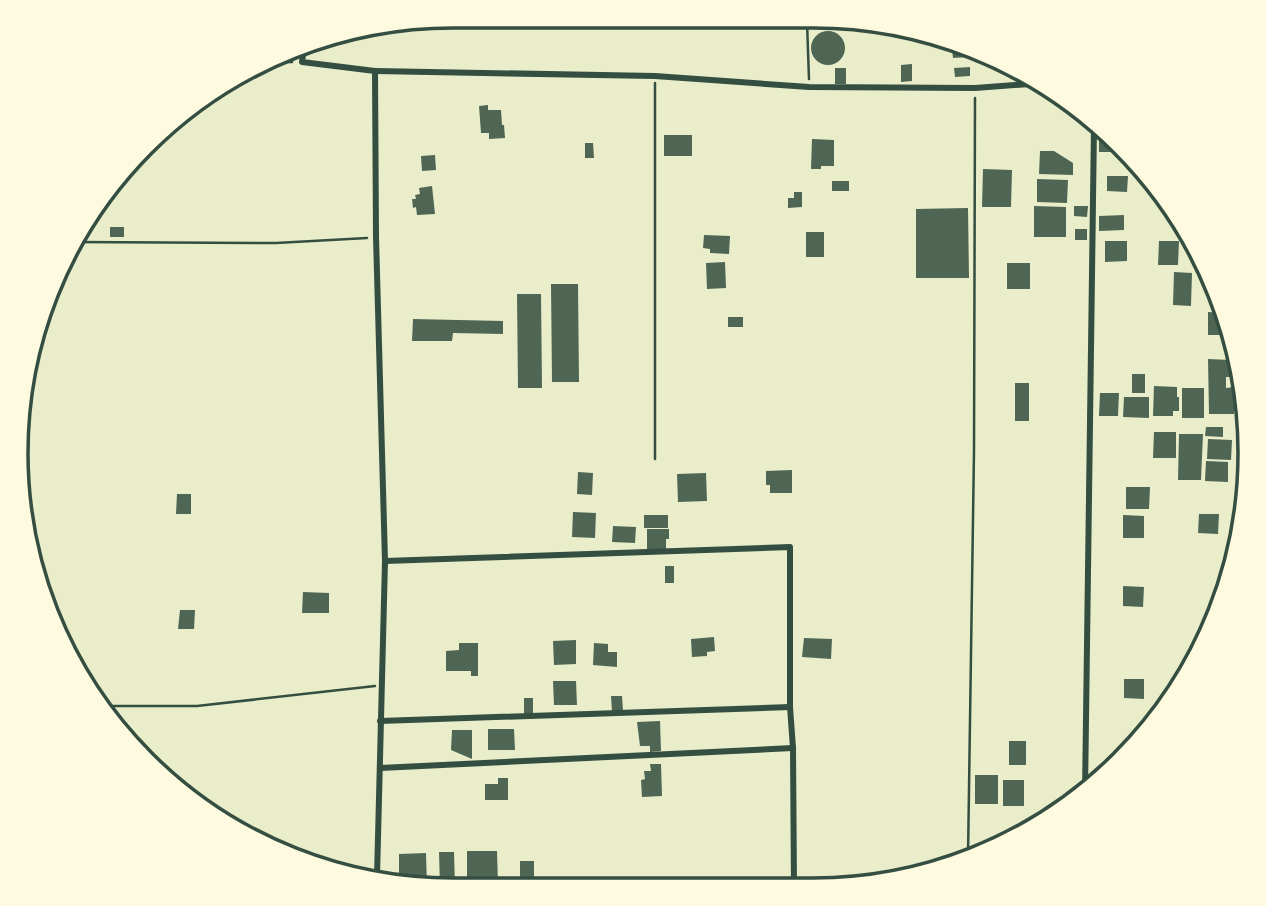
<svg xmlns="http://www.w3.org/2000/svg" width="1266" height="906" font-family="'Titillium Web',sans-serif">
<rect width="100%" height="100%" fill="#e9edc9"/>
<!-- building -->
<g fill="#4f6655">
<circle cx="828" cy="48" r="17"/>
<polygon points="963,48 968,50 969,57 953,58 952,49"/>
<polygon points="912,64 912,81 901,82 901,65"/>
<polygon points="970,67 970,76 955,77 954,68"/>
<rect x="835" y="68" width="11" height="16"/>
<polygon points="488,105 488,110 501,110 502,125 504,125 505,138 489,139 489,133 481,133 479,106"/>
<polygon points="1099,134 1104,134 1111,140 1111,152 1099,152"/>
<rect x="664" y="135" width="28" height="21"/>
<polygon points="812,139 834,140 834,166 821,166 821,169 811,169"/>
<polygon points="585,143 593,143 594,158 585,158"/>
<polygon points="1040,151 1054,151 1073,163 1073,175 1039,174"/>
<polygon points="1128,154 1142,165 1146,171 1128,171"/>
<polygon points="435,155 436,170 422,171 421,156"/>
<polygon points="135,156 134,173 119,173 125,164"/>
<polygon points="983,169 1012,170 1011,207 982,207"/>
<polygon points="1107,176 1128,176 1127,192 1107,191"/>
<polygon points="1037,179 1068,180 1067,203 1037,202"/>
<rect x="832" y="181" width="17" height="10"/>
<polygon points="432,186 435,214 417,215 416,207 413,208 412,199 416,199 415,195 420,194 419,188"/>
<polygon points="794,192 802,192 802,207 788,208 788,198 794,198"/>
<polygon points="1034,206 1066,207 1066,237 1034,237"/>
<polygon points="1074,206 1088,206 1087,217 1074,216"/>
<polygon points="968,208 969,278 916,278 916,209"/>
<polygon points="1124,215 1124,230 1099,231 1099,216"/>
<rect x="110" y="227" width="14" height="10"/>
<rect x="1075" y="229" width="12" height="11"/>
<rect x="806" y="232" width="18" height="25"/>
<polygon points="704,235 730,236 729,254 710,253 710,249 703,248"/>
<polygon points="1105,241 1127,241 1127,261 1105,262"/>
<polygon points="1159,241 1179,241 1178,265 1158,265"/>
<polygon points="725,262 726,288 707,289 706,263"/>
<rect x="1007" y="263" width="23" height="26"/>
<polygon points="1174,272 1192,273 1191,306 1173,305"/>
<polygon points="551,284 578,284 579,382 552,382"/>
<polygon points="517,294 541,294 542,388 518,388"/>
<polygon points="1208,312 1227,313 1230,335 1208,335"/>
<rect x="728" y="317" width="15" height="10"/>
<polygon points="413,319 503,321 503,334 453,333 452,341 412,341"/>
<polygon points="1208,359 1231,360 1231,377 1226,377 1226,388 1234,387 1234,414 1209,414"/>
<rect x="1132" y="374" width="13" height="19"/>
<rect x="1015" y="383" width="14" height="38"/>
<polygon points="1154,386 1177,387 1177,397 1179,397 1179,411 1173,411 1173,416 1153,416"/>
<rect x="1182" y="388" width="22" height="30"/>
<polygon points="1100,393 1119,393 1118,416 1099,416"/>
<polygon points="1124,397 1149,397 1149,418 1123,417"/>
<polygon points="1206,427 1223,427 1223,437 1205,436"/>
<polygon points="1154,432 1176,432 1176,458 1153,458"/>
<polygon points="1179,434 1203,434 1201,480 1178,480"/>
<polygon points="1208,439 1232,440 1231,460 1207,459"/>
<polygon points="1206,461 1228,462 1228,482 1205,481"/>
<polygon points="792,470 792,493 770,493 770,485 766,485 766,471"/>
<polygon points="578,472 593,473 592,495 577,494"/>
<polygon points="706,473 707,501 678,502 677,474"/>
<polygon points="1126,487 1150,487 1149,509 1126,509"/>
<polygon points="177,494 191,494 191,514 176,514"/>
<polygon points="573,512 596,513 595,538 572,537"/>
<polygon points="1199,514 1219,514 1218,534 1198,533"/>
<rect x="644" y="515" width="24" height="13"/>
<polygon points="1123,515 1144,516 1144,538 1123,538"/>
<polygon points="613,526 636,527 635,543 612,542"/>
<polygon points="647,529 669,529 669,539 666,539 666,549 647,549"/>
<rect x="665" y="566" width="9" height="17"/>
<polygon points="1123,586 1144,587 1143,607 1123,606"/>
<polygon points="303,592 329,593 329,613 302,613"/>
<polygon points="180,610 195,610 194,629 178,629"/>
<polygon points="714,637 715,651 707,652 707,656 692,657 691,639"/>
<polygon points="804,638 832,639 831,659 802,657"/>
<polygon points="576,640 576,664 554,665 553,641"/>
<polygon points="459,643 478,643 478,676 471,676 471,671 446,671 446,651 459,650"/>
<polygon points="594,643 608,644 608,652 617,652 617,667 593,665"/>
<polygon points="1124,679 1144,679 1144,699 1124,698"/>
<polygon points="553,681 576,681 577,705 554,705"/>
<polygon points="611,696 622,696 623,711 612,712"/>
<rect x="524" y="698" width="9" height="16"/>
<polygon points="660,721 661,751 650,752 650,746 640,746 637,722"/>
<polygon points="488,729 514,729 515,750 488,750"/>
<polygon points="452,730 472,730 472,759 451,750"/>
<rect x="1009" y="741" width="17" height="24"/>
<polygon points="650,764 661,764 662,796 642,797 641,780 645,779 644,771 651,771"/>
<rect x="975" y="775" width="23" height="29"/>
<polygon points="498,778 508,778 508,800 485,800 485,784 498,784"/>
<rect x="1003" y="780" width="21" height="26"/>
<polygon points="467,851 497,851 498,884 467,884"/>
<polygon points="439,852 454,852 455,887 440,887"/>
<polygon points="426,853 427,887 418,887 399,882 399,854"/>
<rect x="520" y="861" width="14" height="23"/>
<polygon points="745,878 745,887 725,887 725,879"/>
</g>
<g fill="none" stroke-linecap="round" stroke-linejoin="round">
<!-- path -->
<g stroke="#344e41" stroke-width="2.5">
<polyline points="807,22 809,79"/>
<polyline points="270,62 292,62"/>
<polyline points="73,242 276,243 367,238"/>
<polyline points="655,459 655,83"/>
<polyline points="102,706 197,706 375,686"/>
<polyline points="968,857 974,451 975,98"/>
</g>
<!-- minor -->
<g stroke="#344e41" stroke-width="6">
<polyline points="304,47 302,62 375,71 376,237 385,561 377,877"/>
<polyline points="375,71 655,76 809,87 975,88 1043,83"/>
<polyline points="1241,511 1244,439"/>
<polyline points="385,561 790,547 790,707 793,748 794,887"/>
<polyline points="380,721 790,707"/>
<polyline points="380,768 793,748"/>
<polyline points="1085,793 1094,126"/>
</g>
</g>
<!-- crop -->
<path d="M0 0H1266V906H0ZM453 28H813A425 425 0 0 1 1238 453V453A425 425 0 0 1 813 878H453A425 425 0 0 1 28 453V453A425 425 0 0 1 453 28Z" fill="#fefae0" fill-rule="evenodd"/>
<path fill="none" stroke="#344e41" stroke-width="3.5" d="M453 28H813A425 425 0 0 1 1238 453V453A425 425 0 0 1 813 878H453A425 425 0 0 1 28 453V453A425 425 0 0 1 453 28Z"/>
</svg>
